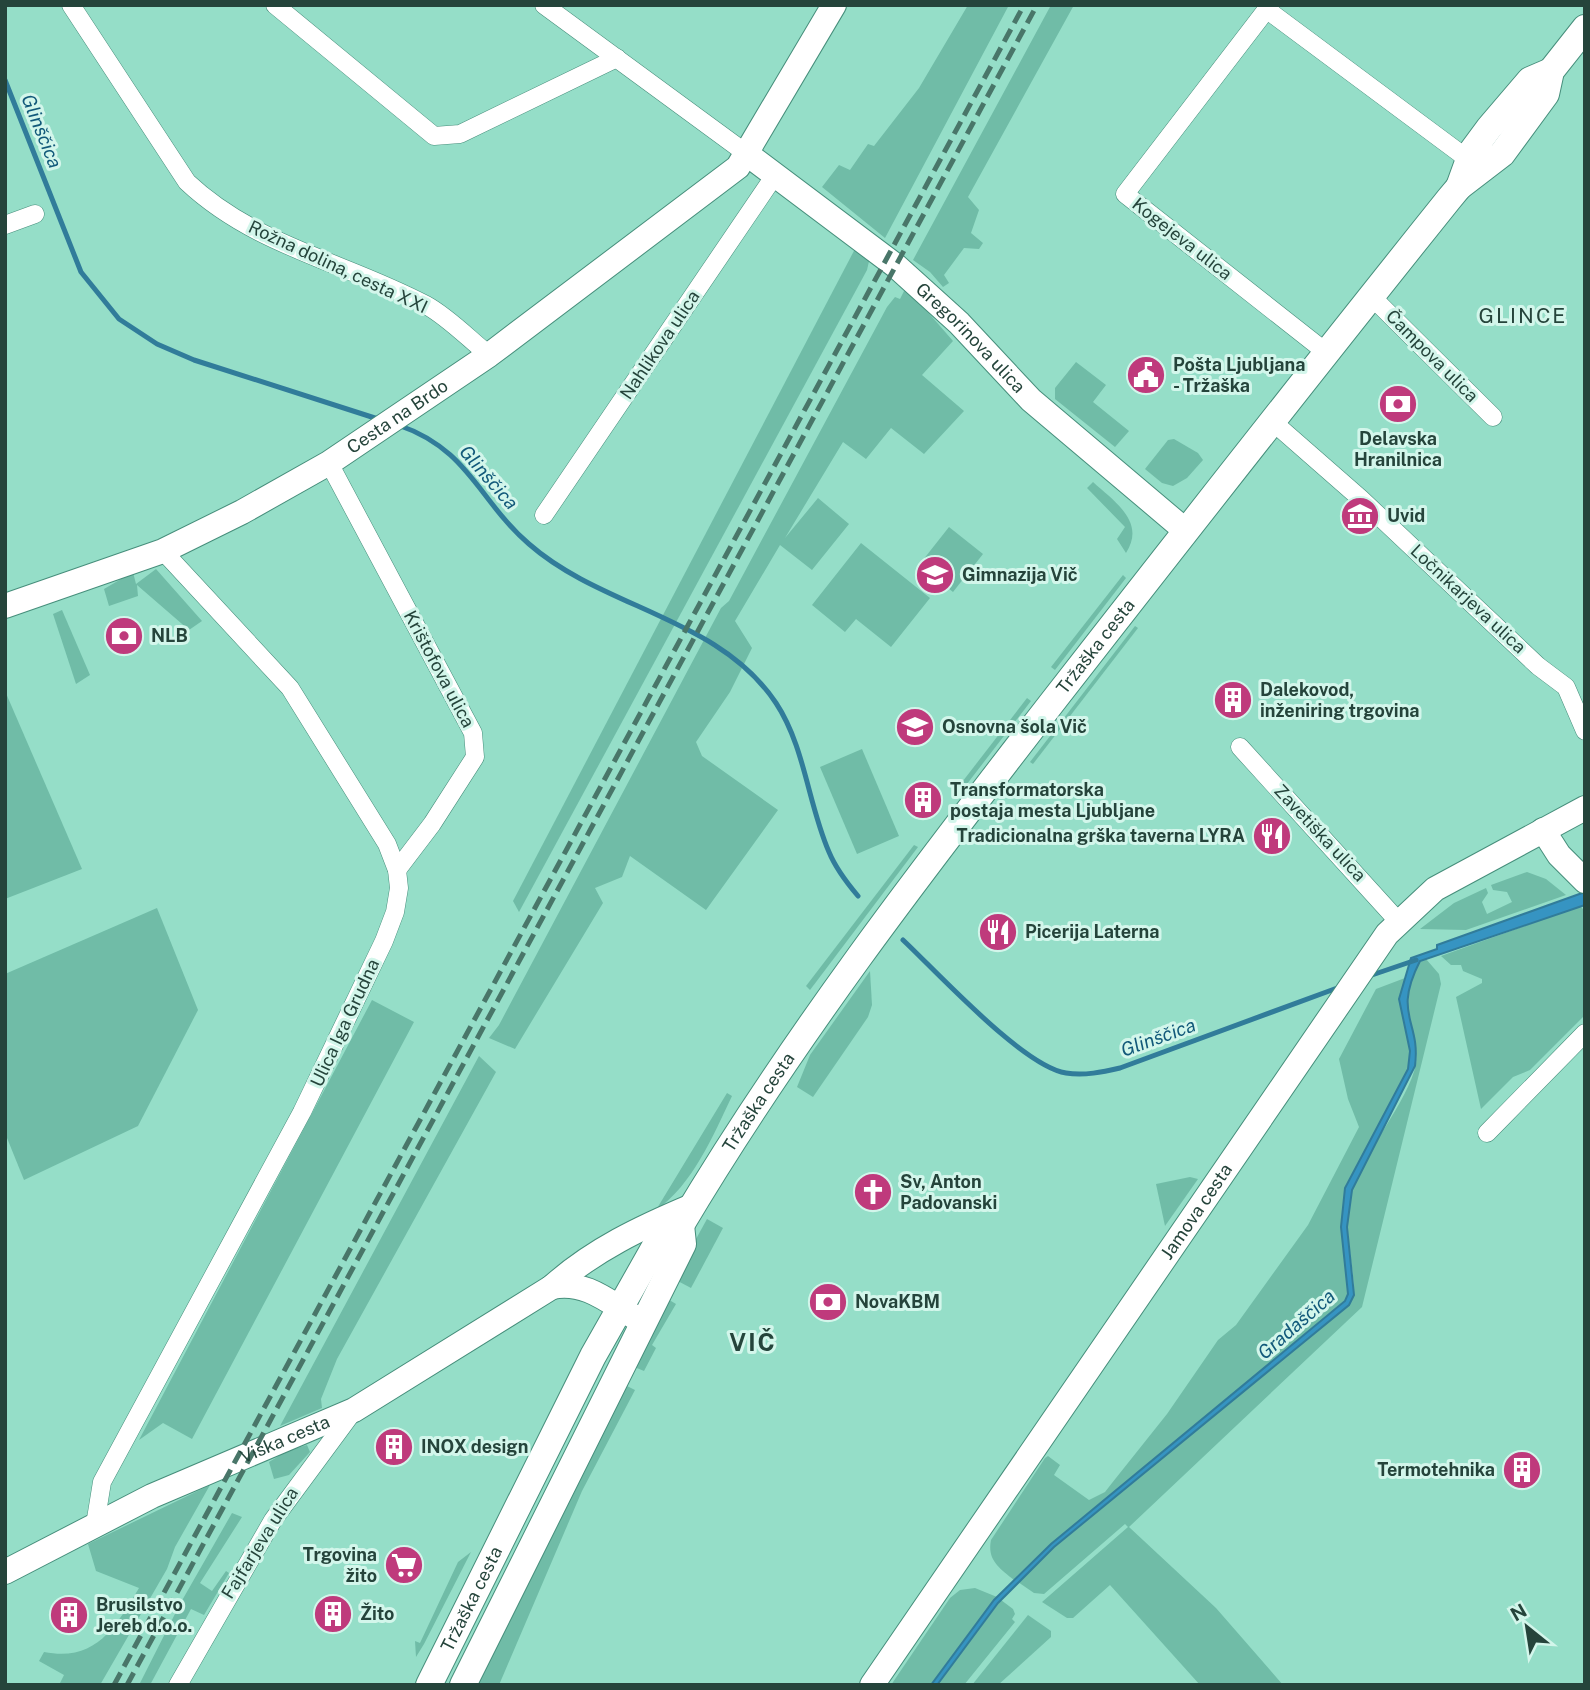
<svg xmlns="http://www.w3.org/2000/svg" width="1590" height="1690" font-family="'Public Sans',sans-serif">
<rect width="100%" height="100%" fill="#95dec8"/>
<!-- green -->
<g fill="#70bca7">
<polygon points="968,5 1009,5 885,238 822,187 839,165 850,170 868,144 874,146 919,88"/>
<polygon points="1051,5 1074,5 968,197 979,210 971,233 983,243 979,249 964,248 944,275 949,283 943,287 930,272 913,260"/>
<polygon points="856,247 870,257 867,270 519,912 513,901"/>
<polygon points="906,287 953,341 922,375 964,411 924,454 891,428 866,459 843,442 785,538 818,498 849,524 812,570 780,545 735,621 752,648 730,692 696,742 702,756 778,810 706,910 630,856 622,877 595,888 603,903 515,1049 489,1038 499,1025 721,608 729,601 887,307 895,297 900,299"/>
<polygon points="1076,362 1106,385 1093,402 1129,431 1115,447 1055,399 1055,388"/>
<polygon points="1174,439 1198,453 1203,460 1187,478 1173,486 1162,483 1145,469 1168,440"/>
<path d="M1093,482C1115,502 1146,522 1126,553L1117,539L1125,527L1087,488Z"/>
<polygon points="949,527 983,554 953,592 919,565"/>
<polygon points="861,543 930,598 891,647 856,619 845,632 812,605"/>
<polygon points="156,569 202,621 189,630 137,585 138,596 109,606 104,589 133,572 136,584"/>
<polygon points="1123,575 1126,578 1055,670 1051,667"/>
<polygon points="62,610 90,675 76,684 53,614"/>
<polygon points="1135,626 1138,628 1033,764 1030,762"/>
<polygon points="5,691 82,869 5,899"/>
<polygon points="1027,698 1031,701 960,793 956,790"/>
<polygon points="862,749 899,836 857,854 820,767"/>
<polygon points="914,845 918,847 810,990 806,986"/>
<polygon points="1527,872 1546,879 1566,895 1466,930 1420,929 1454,903 1486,888 1488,893 1482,902 1487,914 1512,902 1507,892 1493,890 1491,885"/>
<polygon points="1580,906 1585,911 1585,1015 1530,1070 1513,1077 1481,1109 1456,997 1482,983 1482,979 1463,971 1461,965 1451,965 1441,956"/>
<polygon points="157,908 198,1010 138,1126 24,1180 5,1133 5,974"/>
<path d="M1426,959L1439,974L1441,984L1362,1307L1129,1527L1216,1608L1283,1685H1200L1110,1585L1073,1618H1067L1042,1602L1128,1527L1125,1524L1044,1594L1034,1593L1018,1582L1054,1547L1349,1305L1354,1295C1354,1260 1341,1224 1352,1189C1365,1150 1408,1102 1416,1064C1419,1046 1409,1030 1406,1012C1403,995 1412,976 1420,961Z"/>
<polygon points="870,971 872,1005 868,1017 813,1097 797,1087 810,1055"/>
<path d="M1405,978L1410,1051L1408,1069L1345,1188L1341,1227L1348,1294L1345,1301L1051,1544L1014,1580C999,1568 987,1560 991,1540L1045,1458L1048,1456L1060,1465L1054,1475L1089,1500L1105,1492L1112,1483L1167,1414L1218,1340L1236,1325L1308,1225L1359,1127L1348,1099L1339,1059L1376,989Z"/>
<polygon points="372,1000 414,1022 192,1439 163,1423 139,1440"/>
<polygon points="479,1056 496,1072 337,1359 321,1399 322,1408 280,1426"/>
<path d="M727,1093L732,1096C714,1134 692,1186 656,1210Z"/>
<polygon points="1190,1177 1198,1179 1165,1226 1156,1184"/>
<polygon points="707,1219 723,1228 691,1288 674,1279"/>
<polygon points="666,1298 676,1304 652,1345 656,1348 644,1371 632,1366"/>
<polygon points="623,1384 635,1390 582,1491 499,1685 474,1685"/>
<polygon points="307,1445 310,1452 289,1475 274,1479 269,1462 287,1451"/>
<path d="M210,1485L175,1547L167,1569L100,1685H59L64,1675L39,1661L44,1652C96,1662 115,1628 139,1588L96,1571L88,1544Z"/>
<polygon points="232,1513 242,1517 200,1583 212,1591 226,1571 229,1573 204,1615 191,1609 150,1685 139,1685 180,1604"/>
<polygon points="471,1552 424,1644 416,1657 415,1641 420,1643 458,1562"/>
<polygon points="975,1588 997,1597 931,1685 891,1685 950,1598 960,1590"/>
<polygon points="1001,1600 1013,1609 1015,1614 1012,1619 1015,1622 964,1685 937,1685"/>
<polygon points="1028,1615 1051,1631 1051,1637 998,1685 972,1685"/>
</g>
<!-- water -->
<path fill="#3694c2" stroke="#317c9a" stroke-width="2" d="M1585,892V905L1420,961C1392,1016 1421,1020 1415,1066L1352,1190L1347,1227L1354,1295L1349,1305L1054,1547L998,1603L937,1685H931L994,1600L1051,1544L1345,1301L1348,1294L1341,1227L1345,1188L1408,1069L1410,1051L1399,999L1411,958L1437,949V945Z"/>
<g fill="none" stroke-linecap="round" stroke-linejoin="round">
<!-- stream -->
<g stroke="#317c9a" stroke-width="5">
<polyline points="5,80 81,272 119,319 157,344 194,360 378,419"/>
<path d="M398,425C469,449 478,500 529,544C603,609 719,617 776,703C805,747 808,804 829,852C836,869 847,883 858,896"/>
<path d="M903,940C938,973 1023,1066 1066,1073C1084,1076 1103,1072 1120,1068L1340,987"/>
<polyline points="1369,976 1416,960"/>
</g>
<!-- street casing -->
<g stroke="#468e7b" stroke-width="19">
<g id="street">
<path d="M71,5L187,182C255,246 345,262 426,305C448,317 469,339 489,355"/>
<polyline points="275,5 434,136 460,134 617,58"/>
<polyline points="544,5 747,154"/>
<polyline points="1270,5 1125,194 1327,353"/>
<polyline points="1266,9 1469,160"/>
<polyline points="5,225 35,214"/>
<polyline points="1371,296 1493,417"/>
<polyline points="1273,422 1361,499 1538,666 1566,687 1585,731"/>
<polyline points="329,463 473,733 475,757 432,824 397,870"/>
<polyline points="544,515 775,175"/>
<polyline points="1240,747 1398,921"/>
<polyline points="1487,1133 1585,1033"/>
<polyline points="95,1525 102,1482 302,1112 384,941 395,912 399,888 397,870 387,844 290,688 163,551"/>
<polyline points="178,1685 273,1520 352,1413"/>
</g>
</g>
<!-- secondary casing -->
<g stroke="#468e7b" stroke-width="26">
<g id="secondary">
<path id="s1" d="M747,154L896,266L959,323L1031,400L1186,531"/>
<path id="s2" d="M5,606L163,551L242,512L329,463L489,355L738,167L834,5"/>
<polyline points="1543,830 1559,855 1585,881"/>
<path d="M552,1287C585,1280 609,1302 636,1318"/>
<path id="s3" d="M5,1572L152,1496L354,1410L552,1287C593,1250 642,1227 692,1206"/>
<path id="s4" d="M872,1685L1387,934L1435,889L1585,808"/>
</g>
</g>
<!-- primary casing -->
<g stroke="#468e7b" stroke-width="28">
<g id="primary">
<polyline points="1459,187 1472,151 1489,128 1530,80 1551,71"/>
<path id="s5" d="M429,1685L593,1356L662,1234L681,1225C791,1040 922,870 1054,700C1185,532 1316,365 1449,199L1459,187L1502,154L1546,94L1551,71L1585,28"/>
<polyline points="463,1685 683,1244 681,1225"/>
</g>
</g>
<!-- street -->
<use href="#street" stroke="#fff" stroke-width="18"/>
<!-- secondary -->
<use href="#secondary" stroke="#fff" stroke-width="24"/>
<!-- primary -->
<use href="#primary" stroke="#fff" stroke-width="26"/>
<!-- rail -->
<g stroke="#497669" stroke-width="5" stroke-dasharray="14 7" stroke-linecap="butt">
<polyline points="114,1685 1024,5"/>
<polyline points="127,1685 1037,5"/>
</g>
</g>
<!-- icons -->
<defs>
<g id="civic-disc" transform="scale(2.0125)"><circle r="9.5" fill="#bf3a7c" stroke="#d3f6eb"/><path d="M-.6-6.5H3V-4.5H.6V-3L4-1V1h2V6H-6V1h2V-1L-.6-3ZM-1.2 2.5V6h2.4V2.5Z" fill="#fff"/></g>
<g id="bank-disc" transform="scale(2.0125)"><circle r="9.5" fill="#bf3a7c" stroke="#d3f6eb"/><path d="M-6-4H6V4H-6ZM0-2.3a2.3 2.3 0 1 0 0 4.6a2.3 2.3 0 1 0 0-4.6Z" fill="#fff"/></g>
<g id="museum-disc" transform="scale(2.0125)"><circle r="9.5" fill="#bf3a7c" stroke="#d3f6eb"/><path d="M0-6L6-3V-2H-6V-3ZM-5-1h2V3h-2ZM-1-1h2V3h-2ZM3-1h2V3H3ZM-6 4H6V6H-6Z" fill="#fff"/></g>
<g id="school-disc" transform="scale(2.0125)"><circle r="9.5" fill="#bf3a7c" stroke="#d3f6eb"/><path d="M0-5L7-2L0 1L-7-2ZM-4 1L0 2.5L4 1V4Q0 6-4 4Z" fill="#fff"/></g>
<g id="building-disc" transform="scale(2.0125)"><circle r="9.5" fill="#bf3a7c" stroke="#d3f6eb"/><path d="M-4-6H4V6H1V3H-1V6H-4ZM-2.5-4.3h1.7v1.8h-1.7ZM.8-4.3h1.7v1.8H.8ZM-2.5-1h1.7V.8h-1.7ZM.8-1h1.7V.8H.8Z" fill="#fff"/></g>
<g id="restaurant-disc" transform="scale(2.0125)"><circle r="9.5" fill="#bf3a7c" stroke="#d3f6eb"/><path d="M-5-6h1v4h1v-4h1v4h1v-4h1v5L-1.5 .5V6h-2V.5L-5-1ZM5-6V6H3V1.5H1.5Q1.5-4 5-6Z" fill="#fff"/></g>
<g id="church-disc" transform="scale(2.0125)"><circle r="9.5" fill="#bf3a7c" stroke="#d3f6eb"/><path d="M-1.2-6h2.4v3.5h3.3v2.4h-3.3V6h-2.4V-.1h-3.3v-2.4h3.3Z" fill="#fff"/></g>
<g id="supermarket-disc" transform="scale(2.0125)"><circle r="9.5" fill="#bf3a7c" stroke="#d3f6eb"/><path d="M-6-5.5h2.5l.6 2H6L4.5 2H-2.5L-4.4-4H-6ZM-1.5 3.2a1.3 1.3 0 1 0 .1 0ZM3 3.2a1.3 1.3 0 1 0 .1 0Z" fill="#fff"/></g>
</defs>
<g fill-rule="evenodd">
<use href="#civic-disc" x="1146" y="375"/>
<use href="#bank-disc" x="1398" y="404"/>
<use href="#museum-disc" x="1360" y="516"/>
<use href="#school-disc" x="935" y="575"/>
<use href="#bank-disc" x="124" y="636"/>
<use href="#building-disc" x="1233" y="700"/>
<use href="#school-disc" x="915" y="727"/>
<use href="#building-disc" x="923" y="800"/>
<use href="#restaurant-disc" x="1272" y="836"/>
<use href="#restaurant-disc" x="998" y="932"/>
<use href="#church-disc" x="873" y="1192"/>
<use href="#bank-disc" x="828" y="1302"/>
<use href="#building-disc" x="394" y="1447"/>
<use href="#building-disc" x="1522" y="1470"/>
<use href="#supermarket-disc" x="404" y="1565"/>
<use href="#building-disc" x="333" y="1614"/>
<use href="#building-disc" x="69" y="1615"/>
</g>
<g text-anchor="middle" stroke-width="6" stroke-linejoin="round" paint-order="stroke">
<!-- street labels -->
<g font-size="18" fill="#25443b" stroke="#d3f6eb">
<text transform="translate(1182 239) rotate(38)" y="6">Kogejeva ulica</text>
<text transform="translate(338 267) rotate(25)" y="6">Rožna dolina, cesta XXI</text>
<text dy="6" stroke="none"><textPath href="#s1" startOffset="290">Gregorinova ulica</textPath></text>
<text transform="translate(660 345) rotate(-56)" y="6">Nahlikova ulica</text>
<text transform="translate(1432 356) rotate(45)" y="6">Čampova ulica</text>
<text dy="6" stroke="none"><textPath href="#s2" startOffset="438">Cesta na Brdo</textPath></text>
<text transform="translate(1468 599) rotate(43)" y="6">Ločnikarjeva ulica</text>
<text dy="6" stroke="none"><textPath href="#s5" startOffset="1241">Tržaška cesta</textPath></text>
<text transform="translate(439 669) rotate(62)" y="6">Krištofova ulica</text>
<text transform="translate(1320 833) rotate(47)" y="6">Zavetiška ulica</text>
<text transform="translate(345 1023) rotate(-65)" y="6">Ulica Iga Grudna</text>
<text dy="6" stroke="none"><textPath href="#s5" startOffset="674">Tržaška cesta</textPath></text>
<text dy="6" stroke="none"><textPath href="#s4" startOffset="574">Jamova cesta</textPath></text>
<text dy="6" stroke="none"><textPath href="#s3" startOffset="310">Viška cesta</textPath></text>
<text transform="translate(260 1543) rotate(-58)" y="6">Fajfarjeva ulica</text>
<text dy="6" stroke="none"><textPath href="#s5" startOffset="96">Tržaška cesta</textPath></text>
</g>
<!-- poi labels -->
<g font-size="18" font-weight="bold" fill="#25443b" stroke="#d3f6eb" text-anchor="start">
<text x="1173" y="371">Pošta Ljubljana<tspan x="1173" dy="21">- Tržaška</tspan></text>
<text x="1398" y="445" text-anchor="middle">Delavska<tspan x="1398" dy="21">Hranilnica</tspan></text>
<text x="1387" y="522">Uvid</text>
<text x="962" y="581">Gimnazija Vič</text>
<text x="151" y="642">NLB</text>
<text x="1260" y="696">Dalekovod,<tspan x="1260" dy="21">inženiring trgovina</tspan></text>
<text x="942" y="733">Osnovna šola Vič</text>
<text x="950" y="796">Transformatorska<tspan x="950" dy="21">postaja mesta Ljubljane</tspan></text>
<text x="1245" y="842" text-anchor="end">Tradicionalna grška taverna LYRA</text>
<text x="1025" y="938">Picerija Laterna</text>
<text x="900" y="1188">Sv, Anton<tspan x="900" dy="21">Padovanski</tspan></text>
<text x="855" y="1308">NovaKBM</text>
<text x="421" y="1453">INOX design</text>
<text x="1495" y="1476" text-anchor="end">Termotehnika</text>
<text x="377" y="1561" text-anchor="end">Trgovina<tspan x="377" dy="21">žito</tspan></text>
<text x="96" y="1611">Brusilstvo<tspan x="96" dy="21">Jereb d.o.o.</tspan></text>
<text x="360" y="1620">Žito</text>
</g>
<!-- water labels -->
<g font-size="19" font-style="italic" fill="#12597a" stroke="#d3f6eb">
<text transform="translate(42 131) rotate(68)" y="7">Glinščica</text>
<text transform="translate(489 477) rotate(49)" y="7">Glinščica</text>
<text transform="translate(1158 1037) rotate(-20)" y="7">Glinščica</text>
<text transform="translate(1296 1324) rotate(-41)" y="7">Gradaščica</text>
</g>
<!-- quarter labels -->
<g font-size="21" letter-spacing="2" fill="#25443b" stroke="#d3f6eb">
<text x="1523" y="323">GLINCE</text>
</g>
<!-- district labels -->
<g font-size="24" font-weight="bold" letter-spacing="2" fill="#25443b" stroke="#d3f6eb">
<text x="753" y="1351">VIČ</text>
</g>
</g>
<!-- border -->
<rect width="1590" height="1690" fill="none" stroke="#25443b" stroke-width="14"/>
<!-- north arrow -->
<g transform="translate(1527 1627) rotate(330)" stroke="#d3f6eb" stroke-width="5" paint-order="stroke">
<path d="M0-5L12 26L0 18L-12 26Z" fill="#25443b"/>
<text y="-10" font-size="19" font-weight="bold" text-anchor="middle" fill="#25443b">N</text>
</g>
</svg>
